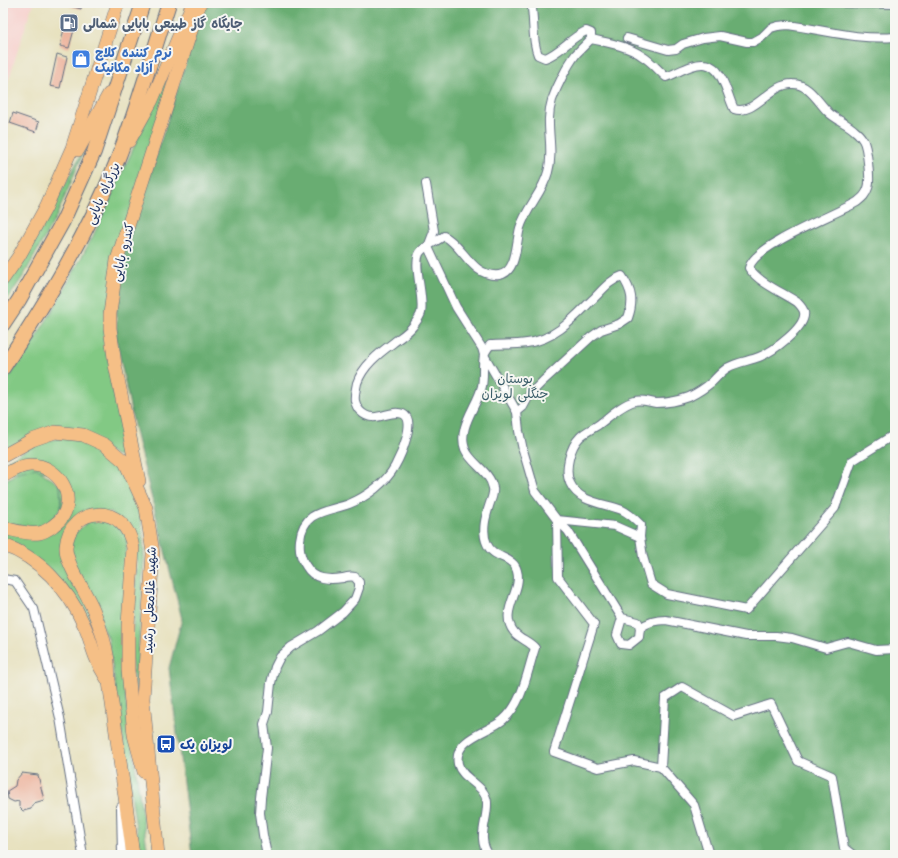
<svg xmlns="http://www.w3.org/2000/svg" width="898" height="858" font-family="Kalam,'Playpen Sans Arabic',sans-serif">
<rect width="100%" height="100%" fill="#f6f6f2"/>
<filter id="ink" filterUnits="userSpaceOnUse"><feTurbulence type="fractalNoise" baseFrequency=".025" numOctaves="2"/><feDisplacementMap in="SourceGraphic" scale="8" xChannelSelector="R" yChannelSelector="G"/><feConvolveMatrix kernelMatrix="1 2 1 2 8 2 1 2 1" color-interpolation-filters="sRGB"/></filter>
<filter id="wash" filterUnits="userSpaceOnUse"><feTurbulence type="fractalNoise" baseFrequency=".012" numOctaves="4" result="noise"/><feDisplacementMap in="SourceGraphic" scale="16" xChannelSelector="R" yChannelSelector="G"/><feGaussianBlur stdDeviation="0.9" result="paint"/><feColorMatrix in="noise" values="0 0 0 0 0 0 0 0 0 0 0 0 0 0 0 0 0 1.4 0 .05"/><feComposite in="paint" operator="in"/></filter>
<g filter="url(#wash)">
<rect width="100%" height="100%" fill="#e7e1be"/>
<!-- built -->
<polygon fill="#f7d0cc" points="3,3 35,3 31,9 3,97"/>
<!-- green -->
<g fill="#82c984" stroke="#4e7c71">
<polygon points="185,25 107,347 114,392 128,454 132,464 69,429 3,450 3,386 35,339 54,308 93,236 156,99"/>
<polygon points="91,135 57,215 24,275 3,306 3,285 29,249 66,183"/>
<polygon points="60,438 73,438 94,444 122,467 139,507 143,533 144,559 136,688 137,704 131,659 137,560 111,512 66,531 104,656 87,617 79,603 3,539 3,532 63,524 59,471 3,472 3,463 40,442"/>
<polygon points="36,468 60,485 61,508 50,524 36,529 3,524 3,482 18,472"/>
<polygon points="90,520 110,520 127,536 125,694 148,855 140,855 108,638 72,560 71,539 75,533"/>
</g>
<!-- forest -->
<polygon fill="#69ad72" stroke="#426e68" points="205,3 895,3 895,855 192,855 169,668 182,619 136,435 116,338 117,309 123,263 131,234"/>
<g id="blocks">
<!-- building -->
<g fill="#edb49d">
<polygon points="71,3 82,3 81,9 70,6"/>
<polygon points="67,16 77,19 69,48 60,46"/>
<polygon points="57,54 67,57 60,88 50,86"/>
<polygon points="13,113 39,122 36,132 10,123"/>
<polygon points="22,773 38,775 44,800 34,803 31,809 23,811 19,807 19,801 14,802 8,799 7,791 15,786 16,780"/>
</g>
</g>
</g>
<g filter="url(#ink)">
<use href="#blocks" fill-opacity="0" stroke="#626d80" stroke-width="1"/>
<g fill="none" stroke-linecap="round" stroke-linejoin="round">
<!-- minor casing -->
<g stroke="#626d80" stroke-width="10">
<g id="minor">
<polyline points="845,3 895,4"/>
<path d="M627,38L668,50L676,49L683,44L703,38L720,36L747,42H753L762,37L771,28L778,26L788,25C826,30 855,40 895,37"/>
<path d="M591,39C608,43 628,46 642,56C651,61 658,70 666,77C675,74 682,69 692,66C722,55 725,91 734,109C755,116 770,83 793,84C809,84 818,102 828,112C836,120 847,123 855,131C858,133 861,137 863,140C867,146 871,181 868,188C866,195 862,198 857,202C835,215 754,245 749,268C759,283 782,292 797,302C800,305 803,308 804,312C807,327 772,352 759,357C749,361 737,362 727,368C721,372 717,377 712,382C705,388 697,393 689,397C678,401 668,403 656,403C649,402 642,399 635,401C623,404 612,414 602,422C595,428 586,431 580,437C570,447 564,470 570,483C579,503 604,503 622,510C629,513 635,519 641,525L640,537"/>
<polyline points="426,184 434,231 428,247 456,307 482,348 484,355 517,412 519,431 523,450 535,491 557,520 615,526 640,537 643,557 651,584 667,594 746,610 835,508 852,461 895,434"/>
<polyline points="557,520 558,577 594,624 554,752 598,768 634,761 661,767 694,805 709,855"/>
<polyline points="557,520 568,531 622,618 617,635 621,644 629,645 639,637 640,628 638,622 622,618"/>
<polyline points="3,579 15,581 34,609 60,718 83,855"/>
<path d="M640,628C649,622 655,620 666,620L746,636H776L792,638L826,648L848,642L876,650L895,649"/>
<polyline points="661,767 665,698 682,687 734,716 771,704 798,761 832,776 844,848 853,855"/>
<polyline points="121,807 122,855"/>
<path d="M267,855L263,835L260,813L261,798L267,748L264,724L268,712L271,683L275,667L280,657L291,647L318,631L343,612L355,599L359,588V582C358,581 355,578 355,577C351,576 346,577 343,578C328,580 314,580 306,566C301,559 299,549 300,540C303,510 327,512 349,504C366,497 386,483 395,466C400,457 417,420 403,414C389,408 375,426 360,411C358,409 356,405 355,401C354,395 356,389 357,383C363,366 378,354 393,343C399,338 408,333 413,326C416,322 420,317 421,313C425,297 411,261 421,251C424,247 439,240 444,236C463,245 472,278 499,275C517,273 516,242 520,228C526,208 543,192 548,172C555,148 544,125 552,100C557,86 567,66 576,54C581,49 586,44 591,39V33L586,31C570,38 560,53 545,58L538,55C531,38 535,20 531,3"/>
<path d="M489,855C476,838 488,821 487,802C485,784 462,780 458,764C453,738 489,732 503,720C523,703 527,672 535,648C529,641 520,639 514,632C498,612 523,591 517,571C514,556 493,559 487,544C481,531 486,515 490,503C492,498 494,493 493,488C490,471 471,464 465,449C457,427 478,405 482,386C484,376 482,365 484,355C485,352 488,348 490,345C502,344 515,345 527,343C554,340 573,319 591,301C602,291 608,281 622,276C632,291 634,301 628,318L619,324L601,330L591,337L543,381L530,394L523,407L517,412"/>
</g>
</g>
<!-- primary casing -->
<g stroke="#626d80" stroke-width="14">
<g id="primary">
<polyline points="129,141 152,100 192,5"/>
<polyline points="78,150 109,94"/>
<polyline points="3,279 19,256 46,207 72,148 118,3"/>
<polyline points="3,456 32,440 55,432 83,435 105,445 125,462 146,508 153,553 143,699 158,855"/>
<path d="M3,476C12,471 21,465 31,465C58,465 79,497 60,520C58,522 55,524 53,526C49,529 45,532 39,533C28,535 14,530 3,528"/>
<polyline points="139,481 115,365 110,328 110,314 117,260 200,3"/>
<path d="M3,545C39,557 68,589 83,623C89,634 91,646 96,658C99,666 104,674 109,682L133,855"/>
<path d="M109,682C108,673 109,664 107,655C105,641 100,627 95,614C89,596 65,564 66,547C69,504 127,502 133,548L128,625V670L134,735L144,772"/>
</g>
</g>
<!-- trunk casing -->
<g stroke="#626d80" stroke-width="16">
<g id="trunk">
<polyline points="3,324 19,300 63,221 94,152 143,3"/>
<path d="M3,368C46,302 88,234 117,161C137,110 152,56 169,3"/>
</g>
</g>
<!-- minor -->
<use href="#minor" stroke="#fff" stroke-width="8"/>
<!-- primary -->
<use href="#primary" stroke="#f5bf86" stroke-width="13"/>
<!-- trunk -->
<use href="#trunk" stroke="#f5bf86" stroke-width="14"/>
</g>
</g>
<!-- icons -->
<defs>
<g id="fuel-square" transform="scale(1)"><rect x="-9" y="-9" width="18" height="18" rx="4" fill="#5c6f8a" stroke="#f6f6f2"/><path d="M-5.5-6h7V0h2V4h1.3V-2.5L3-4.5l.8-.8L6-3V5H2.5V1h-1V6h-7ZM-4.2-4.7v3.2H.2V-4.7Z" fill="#fff"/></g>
<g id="shop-square" transform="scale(1)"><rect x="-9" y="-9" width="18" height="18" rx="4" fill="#3f7fe0" stroke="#f6f6f2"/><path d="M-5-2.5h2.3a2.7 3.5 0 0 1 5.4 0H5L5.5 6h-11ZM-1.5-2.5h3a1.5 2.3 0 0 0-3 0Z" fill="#fff"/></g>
<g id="bus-square" transform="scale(1)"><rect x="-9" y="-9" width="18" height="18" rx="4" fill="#1a4fb4" stroke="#f6f6f2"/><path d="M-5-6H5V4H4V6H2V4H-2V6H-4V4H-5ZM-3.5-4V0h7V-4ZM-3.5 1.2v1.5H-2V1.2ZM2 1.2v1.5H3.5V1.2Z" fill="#fff"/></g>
</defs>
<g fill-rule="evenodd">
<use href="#fuel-square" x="69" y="23"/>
<use href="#shop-square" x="81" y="59"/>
<use href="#bus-square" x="166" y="744"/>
</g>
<g text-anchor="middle" stroke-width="4" stroke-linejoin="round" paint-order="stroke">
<!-- service labels -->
<g font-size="13" font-weight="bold" fill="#4e5e75" stroke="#f6f6f2" text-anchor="start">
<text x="83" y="28">جایگاه گاز طبیعی بابایی شمالی</text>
</g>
<!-- shop labels -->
<g font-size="13" font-weight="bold" fill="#366cbe" stroke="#f6f6f2" text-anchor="start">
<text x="95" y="57">نرم کننده کلاچ<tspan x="95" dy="15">آزاد مکانیک</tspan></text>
</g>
<!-- street labels -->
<g font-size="13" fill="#1b2f5e" stroke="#f6f6f2">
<text transform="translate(102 193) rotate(-66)" y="5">بزرگراه بابایی</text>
<text transform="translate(122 252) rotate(-76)" y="5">کندرو بابایی</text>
<text transform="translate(149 600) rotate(-88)" y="5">شهید غلامعلی رشید</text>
</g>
<!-- park labels -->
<g font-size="13" fill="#3a5d69" stroke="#f6f6f2">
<text x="515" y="383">بوستان<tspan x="515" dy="15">جنگلی لویزان</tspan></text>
</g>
<!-- transit labels -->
<g font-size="13" font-weight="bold" fill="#164399" stroke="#f6f6f2" text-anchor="start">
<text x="180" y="749">لویزان یک</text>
</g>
</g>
<!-- margin -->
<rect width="898" height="858" fill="none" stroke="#f6f6f2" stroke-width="16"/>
</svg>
